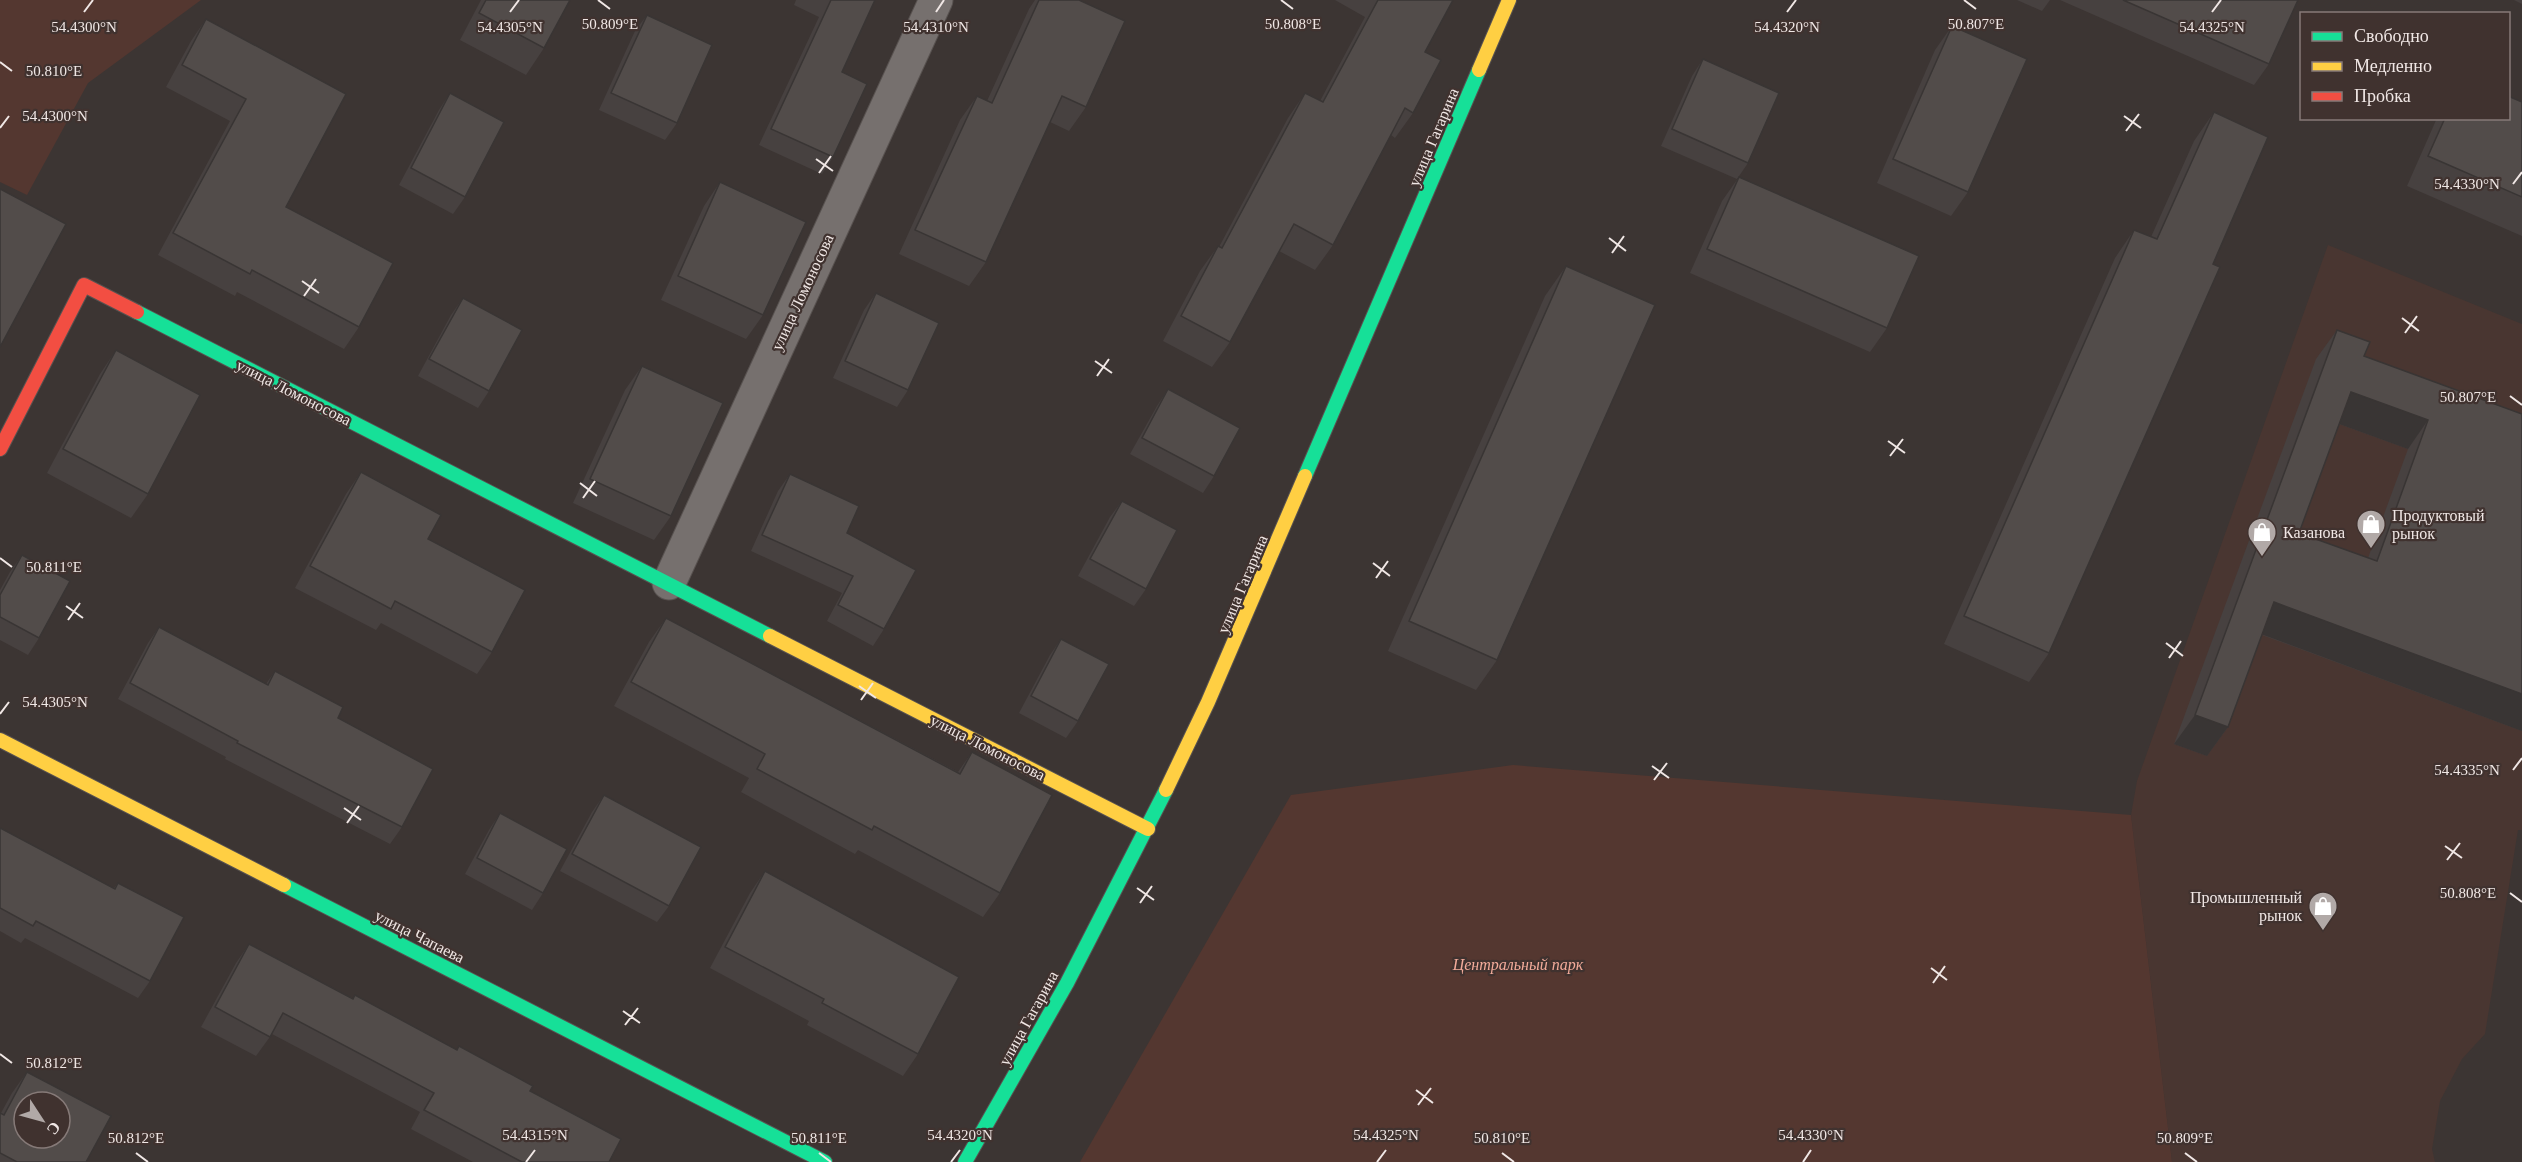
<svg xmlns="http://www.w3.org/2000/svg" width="2522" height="1162" font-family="'Times New Roman',serif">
<rect width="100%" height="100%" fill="#3c3533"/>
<!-- built -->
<polygon fill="#493631" points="2328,245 2522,324 2522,830 2518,830 2485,1034 2462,1059 2440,1101 2432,1149 2435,1162 2172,1162 2131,815 2137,781"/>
<!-- green -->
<g fill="#543730">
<polygon points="0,0 201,0 88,83 27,195 0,182"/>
<polygon points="1513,765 2131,815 2172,1162 1080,1162 1291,795"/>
</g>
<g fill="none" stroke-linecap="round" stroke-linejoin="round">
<!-- street casing -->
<g stroke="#585250" stroke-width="35">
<polyline id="street" points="669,583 936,0"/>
</g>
<!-- fast casing -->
<g stroke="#585250" stroke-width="16">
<g id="fast">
<polyline points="137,312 770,636"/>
<polyline points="1305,476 1479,70"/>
<polyline points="284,885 825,1162"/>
<polyline points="965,1162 1067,983 1166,790"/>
</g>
</g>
<!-- slow casing -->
<g stroke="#585250" stroke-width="16">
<g id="slow">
<polyline points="1479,70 1509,0"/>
<polyline points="770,636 1148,829"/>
<polyline points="0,740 284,885"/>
<polyline points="1166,790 1208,702 1305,476"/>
</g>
</g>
<!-- jam casing -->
<g stroke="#585250" stroke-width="16">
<polyline id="jam" points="0,449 84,285 137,312"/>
</g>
<!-- street -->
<use href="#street" stroke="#76706e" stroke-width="33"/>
<!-- fast -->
<use href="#fast" stroke="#16e098" stroke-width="14"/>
<!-- slow -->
<use href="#slow" stroke="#ffcf43" stroke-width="14"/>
<!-- jam -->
<use href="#jam" stroke="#f24e42" stroke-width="14"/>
</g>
<!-- wall -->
<g fill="#474140" fill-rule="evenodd">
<polygon points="481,0 570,0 544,48 526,75 460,40"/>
<polygon points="796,0 875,0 842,72 833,157 822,174 759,145 819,17 794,5"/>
<polygon points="1035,0 1079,0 1086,107 1069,131 1050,122 986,262 969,286 899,254 960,120 977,96 987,101 1029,9"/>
<polygon points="1335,0 1453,0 1425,52 1413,113 1395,138 1391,135 1333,245 1315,270 1279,251 1230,342 1212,367 1163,341 1200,271 1218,246 1219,247 1288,118 1305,93 1320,101 1365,17"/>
<polygon points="2017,0 2050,0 2042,11"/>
<polygon points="2060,0 2298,0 2269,64 2254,85"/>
<polygon points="2514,0 2522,0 2522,4"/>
<polygon points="647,15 677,123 665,140 599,110 635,31"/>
<polygon points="206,19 346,94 286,207 359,327 344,349 237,292 235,296 158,255 230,121 166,87 191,41"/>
<polygon points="1952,26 1968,192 1951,216 1877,183 1935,50"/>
<polygon points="1703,59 1748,163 1737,179 1661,146 1692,76"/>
<polygon points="450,93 465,197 453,214 399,185 439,110"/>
<polygon points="2522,102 2522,236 2407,186 2437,118 2508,118"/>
<polygon points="2214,112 2213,264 2049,653 2029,682 1944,644 2115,258 2134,230 2151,237 2194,141"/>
<polygon points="1739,177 1887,328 1870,352 1690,273 1722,201"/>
<polygon points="720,182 763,315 746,339 661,300 704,206"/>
<polygon points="1566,266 1497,660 1476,690 1388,651 1545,296"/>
<polygon points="876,293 908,390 897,407 833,378 864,310"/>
<polygon points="463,298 489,391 478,408 418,376 451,315"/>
<path d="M2337,330L2364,356L2522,414V731L2262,635L2228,727L2207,756L2174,744L2316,359ZM2339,424L2408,449L2368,558L2299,533Z"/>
<polygon points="116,350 148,494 131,518 47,473 100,374"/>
<polygon points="642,366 671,516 654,540 573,503 625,390"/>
<polygon points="1168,389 1214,476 1203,493 1130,454 1157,406"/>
<polygon points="361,472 428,539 492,652 477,674 381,623 376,630 295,588 346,494"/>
<polygon points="790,474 847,533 884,629 873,646 827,621 842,593 751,551 778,491"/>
<polygon points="1122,501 1146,589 1134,606 1078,576 1110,517"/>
<polygon points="22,555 39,638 28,655 0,640 0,590 10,572"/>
<polygon points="666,618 958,772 972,752 1000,893 983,917 858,850 855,854 741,792 749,778 614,706 649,642"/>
<polygon points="159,627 266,684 275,671 338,718 402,827 390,844 225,759 226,757 118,699 148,643"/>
<polygon points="1061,639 1078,721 1066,738 1019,713 1050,655"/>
<polygon points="604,795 669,906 657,922 560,871 592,812"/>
<polygon points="500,813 543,893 532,910 465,874 489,830"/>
<polygon points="0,828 114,888 118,883 150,981 138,998 25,938 21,943 0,931"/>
<polygon points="765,871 918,1054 903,1076 807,1025 809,1021 710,968 750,893"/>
<polygon points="249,944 530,1091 609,1162 473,1162 411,1129 420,1112 272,1034 256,1056 201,1027 236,963"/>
<polygon points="27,1072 86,1162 0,1162 0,1113 1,1113 12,1093"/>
</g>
<!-- shaded-wall -->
<g fill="#393534">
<polygon points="2351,392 2428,420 2408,449 2331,421"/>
<polygon points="2274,602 2522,694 2522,731 2253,631"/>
<polygon points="2195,715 2228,727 2207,756 2174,744"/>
</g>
<!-- building -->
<g fill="#524c4a" stroke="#393534" stroke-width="1.5" fill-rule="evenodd">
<polygon points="486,0 570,0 544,48 479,13"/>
<polygon points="831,0 875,0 842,72 867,84 833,157 771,129"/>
<polygon points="1039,0 1079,0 1125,21 1086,107 1062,96 986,262 915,230 977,96 992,103"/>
<polygon points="1378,0 1453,0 1425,52 1441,60 1413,113 1405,108 1333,245 1294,224 1230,342 1181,316 1218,246 1222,248 1305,93 1323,102"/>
<polygon points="2123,0 2298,0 2269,64"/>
<polygon points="647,15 712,45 677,123 611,93"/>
<polygon points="206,19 346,94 286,207 393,263 359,327 252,270 250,274 173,233 246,99 182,65"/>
<polygon points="1952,26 2027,59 1968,192 1893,159"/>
<polygon points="1703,59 1779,93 1748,163 1672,129"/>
<polygon points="450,93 504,122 465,197 411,168"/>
<polygon points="2508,96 2522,102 2522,197 2428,156 2445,118 2508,118"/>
<polygon points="2214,112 2268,137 2213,264 2220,267 2049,653 1964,616 2134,230 2157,239"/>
<polygon points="1739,177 1919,256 1887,328 1707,249"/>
<polygon points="720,182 806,222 763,315 678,276"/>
<polygon points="0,189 66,224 0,347"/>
<polygon points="1566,266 1655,305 1497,660 1409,621"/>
<polygon points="876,293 939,323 908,390 845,361"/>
<polygon points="463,298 522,330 489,391 429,359"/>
<path d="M2337,330L2370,342L2364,356L2522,414V694L2274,602L2228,727L2195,715ZM2351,392L2428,420L2377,561L2299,533Z"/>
<polygon points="116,350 200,395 148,494 63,449"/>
<polygon points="642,366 723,403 671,516 590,479"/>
<polygon points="1168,389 1240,428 1214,476 1142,438"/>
<polygon points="361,472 441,515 428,539 525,590 492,652 395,601 391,609 310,566"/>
<polygon points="790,474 859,506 847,533 916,570 884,629 838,605 853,576 762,535"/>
<polygon points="1122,501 1177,530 1146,589 1090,559"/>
<polygon points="22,555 70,581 39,638 0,617 0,595"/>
<polygon points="666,618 960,774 972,752 1052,795 1000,893 874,826 872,830 757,769 765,754 631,682"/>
<polygon points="159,627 268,685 275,671 343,707 338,718 433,769 402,827 237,743 238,741 130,683"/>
<polygon points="1061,639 1109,664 1078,721 1031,696"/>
<polygon points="604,795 701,847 669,906 572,854"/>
<polygon points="500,813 567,849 543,893 477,858"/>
<polygon points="0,828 115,889 118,883 184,917 150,981 36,921 33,926 0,908"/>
<polygon points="765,871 959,977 918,1054 822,1003 824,999 725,947"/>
<polygon points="249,944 353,999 355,995 457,1050 459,1046 533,1086 530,1091 621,1139 609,1162 522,1162 424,1110 434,1093 283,1013 270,1037 215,1007"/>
<path d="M27,1072L111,1116L86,1162H17L0,1153V1113L4,1115ZM24,1102H60V1138H24Z"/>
</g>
<!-- ticks -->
<path fill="none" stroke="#f0e7e5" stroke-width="2" d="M598,0L610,9M1281,0L1293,9M1964,0L1976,9M84,12L93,0M510,12L519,0M936,12L944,0M1787,12L1796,0M2212,12L2221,0M0,62L12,71M2124,116L2141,128M0,128L9,116M2126,131L2139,114M816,159L833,171M819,173L831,156M2513,184L2522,172M1609,238L1626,251M1612,253L1624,236M302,281L319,293M304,296L316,279M2402,318L2419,331M2405,333L2417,316M1095,361L1112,373M1097,376L1109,359M2510,396L2522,405M1888,441L1905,453M1890,456L1903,439M580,483L597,496M583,498L595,481M0,558L12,567M1373,563L1390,576M1376,578L1388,561M66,606L83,618M68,620L80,603M2166,643L2183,656M2169,658L2181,641M859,686L876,698M861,700L873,683M0,714L9,702M1652,766L1669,778M2513,770L2522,758M1654,780L1667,763M344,808L361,820M347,823L359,806M2445,846L2462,858M2447,860L2460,843M1137,888L1154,900M2510,893L2522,902M1140,903L1152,886M1931,968L1947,980M1933,983L1945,966M623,1011L640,1023M625,1025L638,1008M0,1054L12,1063M1416,1090L1433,1103M1418,1105L1431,1088M136,1153L148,1162M819,1153L831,1162M1502,1153L1514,1162M2185,1153L2197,1162M526,1162L535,1150M951,1162L960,1150M1377,1162L1386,1150M1803,1162L1811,1150"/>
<!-- icons -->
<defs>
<g id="shop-pin" transform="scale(1.5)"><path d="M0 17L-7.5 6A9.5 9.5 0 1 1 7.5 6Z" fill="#b1a9a7" stroke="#40322f"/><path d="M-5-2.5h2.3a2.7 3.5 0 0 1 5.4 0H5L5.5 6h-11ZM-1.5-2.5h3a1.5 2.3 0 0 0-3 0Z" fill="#fff"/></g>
</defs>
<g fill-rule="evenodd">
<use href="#shop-pin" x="2371" y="524"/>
<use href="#shop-pin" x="2262" y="532"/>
<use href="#shop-pin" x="2323" y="906"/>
</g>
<g text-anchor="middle" stroke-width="4.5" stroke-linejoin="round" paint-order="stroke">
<!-- street labels -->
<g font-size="16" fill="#f0e7e5" stroke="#40322f">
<text transform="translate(1433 137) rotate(-67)" y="6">улица Гагарина</text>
<text transform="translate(802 292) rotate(-65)" y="6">улица Ломоносова</text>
<text transform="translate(294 392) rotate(27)" y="6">улица Ломоносова</text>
<text transform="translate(1242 584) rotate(-67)" y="6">улица Гагарина</text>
<text transform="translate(988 747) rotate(27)" y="6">улица Ломоносова</text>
<text transform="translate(420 936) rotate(27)" y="6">улица Чапаева</text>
<text transform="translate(1028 1018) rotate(-61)" y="6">улица Гагарина</text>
</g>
<!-- poi labels -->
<g font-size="16" fill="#f0e7e5" stroke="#40322f" text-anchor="start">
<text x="2392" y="521">Продуктовый<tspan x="2392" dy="18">рынок</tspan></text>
<text x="2283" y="538">Казанова</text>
<text x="2302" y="903" text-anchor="end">Промышленный<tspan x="2302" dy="18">рынок</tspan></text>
</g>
<!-- park labels -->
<g font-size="16" font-style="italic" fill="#f2ab9a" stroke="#40322f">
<text x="1518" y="970">Центральный парк</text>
</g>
</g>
<g font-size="15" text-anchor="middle" fill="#f0e7e5" stroke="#40322f" stroke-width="4.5" stroke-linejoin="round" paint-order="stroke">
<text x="1293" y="29">50.808°E</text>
<text x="1976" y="29">50.807°E</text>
<text x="610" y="29">50.809°E</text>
<text x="510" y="32">54.4305°N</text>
<text x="936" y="32">54.4310°N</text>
<text x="2212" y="32">54.4325°N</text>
<text x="84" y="32">54.4300°N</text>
<text x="1787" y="32">54.4320°N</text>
<text x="54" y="76">50.810°E</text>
<text x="55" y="121">54.4300°N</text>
<text x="2467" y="189">54.4330°N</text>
<text x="2468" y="402">50.807°E</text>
<text x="54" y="572">50.811°E</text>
<text x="55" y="707">54.4305°N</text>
<text x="2467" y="775">54.4335°N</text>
<text x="2468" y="898">50.808°E</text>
<text x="54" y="1068">50.812°E</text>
<text x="535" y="1140">54.4315°N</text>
<text x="960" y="1140">54.4320°N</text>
<text x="1386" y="1140">54.4325°N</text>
<text x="1811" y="1140">54.4330°N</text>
<text x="136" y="1143">50.812°E</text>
<text x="819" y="1143">50.811°E</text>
<text x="1502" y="1143">50.810°E</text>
<text x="2185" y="1143">50.809°E</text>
</g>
<!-- legend -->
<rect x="2300" y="12" width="210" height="108" fill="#40322f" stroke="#867a78" stroke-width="1.5"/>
<rect x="2312" y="32" width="30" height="9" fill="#16e098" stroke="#867a78" stroke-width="1.5"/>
<text x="2354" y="42" font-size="18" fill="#f0e7e5">Свободно</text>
<rect x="2312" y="62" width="30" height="9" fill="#ffcf43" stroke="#867a78" stroke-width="1.5"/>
<text x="2354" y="72" font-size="18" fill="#f0e7e5">Медленно</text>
<rect x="2312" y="92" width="30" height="9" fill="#f24e42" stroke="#867a78" stroke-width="1.5"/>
<text x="2354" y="102" font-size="18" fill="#f0e7e5">Пробка</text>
<!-- north arrow -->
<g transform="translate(42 1120) rotate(126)"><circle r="28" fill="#40322f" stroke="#867a78" stroke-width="1.5"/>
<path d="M0-4.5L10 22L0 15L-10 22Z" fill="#b1a9a7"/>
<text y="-9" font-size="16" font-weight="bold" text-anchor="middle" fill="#f0e7e5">С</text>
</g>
</svg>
